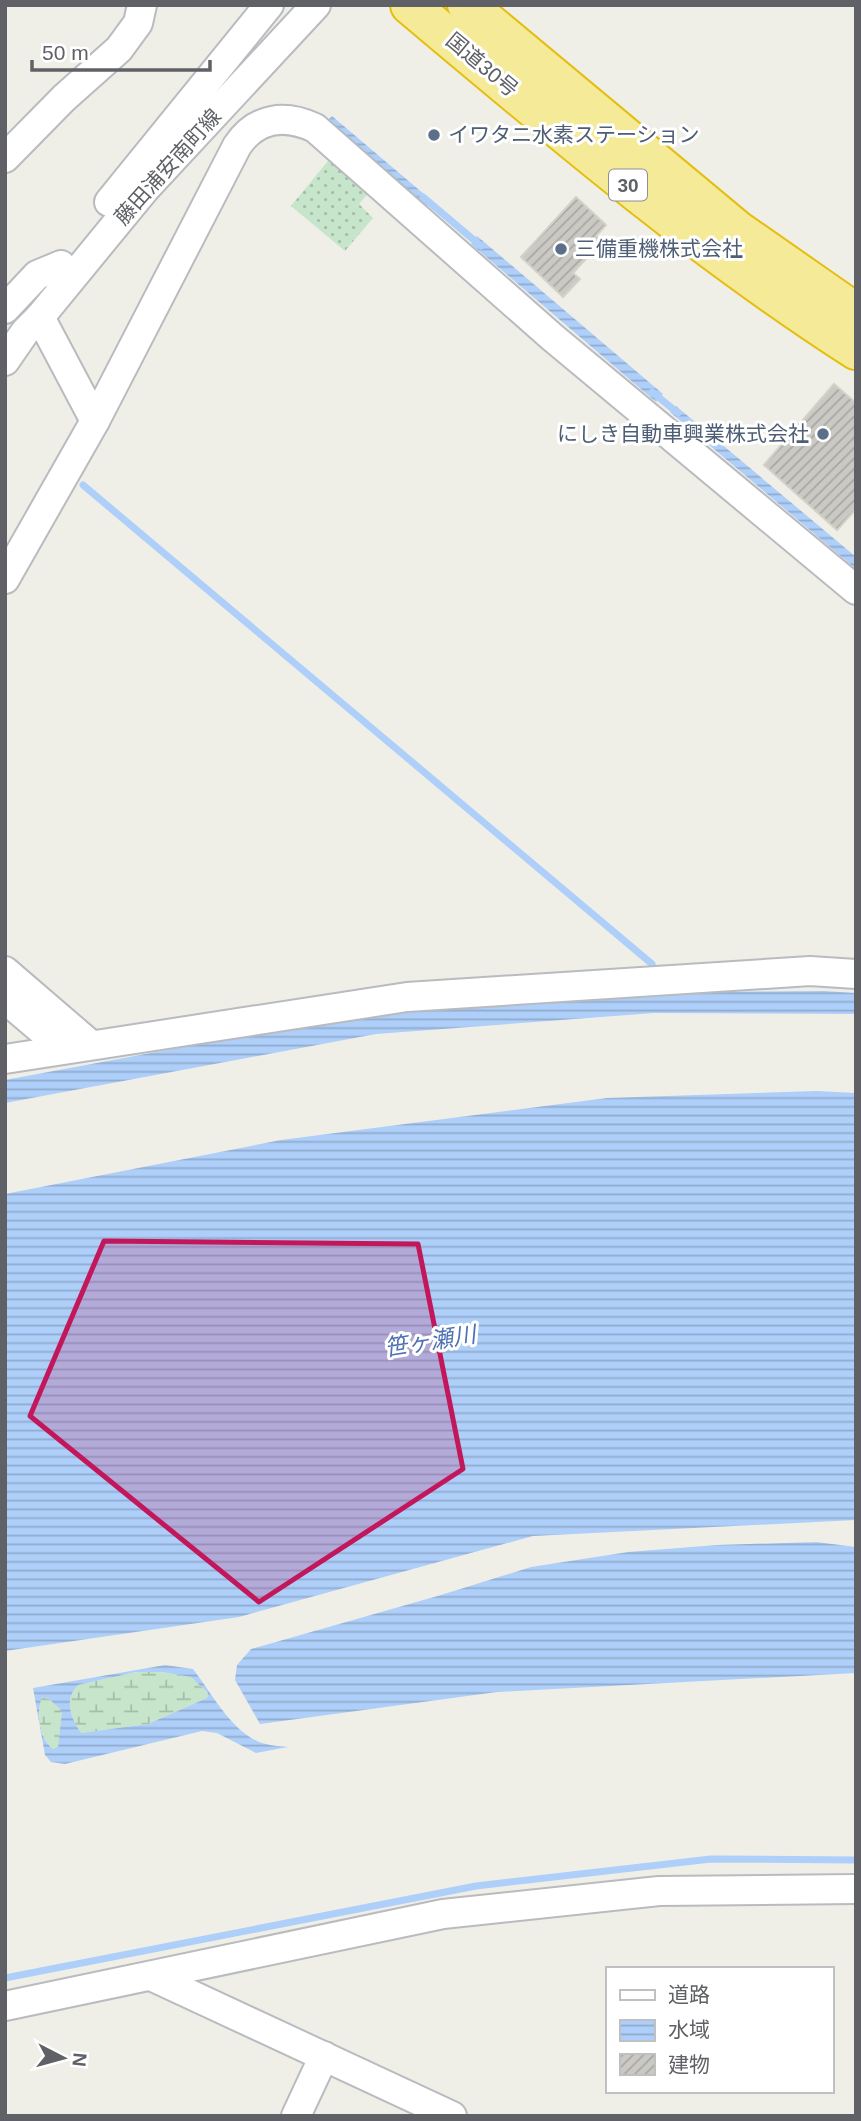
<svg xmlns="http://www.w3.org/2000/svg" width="861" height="2121" font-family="Arial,'Noto Sans JP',sans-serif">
<defs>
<pattern id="grass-dots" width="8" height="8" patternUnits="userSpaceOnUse" patternTransform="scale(1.75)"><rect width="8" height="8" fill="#c6e5ca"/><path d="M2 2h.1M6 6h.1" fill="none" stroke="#a4bda8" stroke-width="1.8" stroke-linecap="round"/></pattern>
<pattern id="wetland-marsh" width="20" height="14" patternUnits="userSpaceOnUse" patternTransform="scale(1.75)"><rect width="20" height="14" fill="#c6e5ca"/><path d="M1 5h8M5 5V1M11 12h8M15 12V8" fill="none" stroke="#a4bda8"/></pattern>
<pattern id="water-rules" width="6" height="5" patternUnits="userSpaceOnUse" patternTransform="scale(1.75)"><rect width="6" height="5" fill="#aecff9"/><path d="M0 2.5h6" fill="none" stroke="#91abcd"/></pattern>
<pattern id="building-hatch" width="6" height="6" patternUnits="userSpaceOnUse" patternTransform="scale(1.75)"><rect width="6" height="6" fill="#cbc9c4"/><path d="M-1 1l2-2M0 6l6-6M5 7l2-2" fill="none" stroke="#a8a7a3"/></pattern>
</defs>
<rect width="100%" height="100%" fill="#efefe7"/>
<!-- grass -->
<polygon fill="url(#grass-dots)" points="332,156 371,190 359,204 373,218 345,251 291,206"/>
<!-- wetland -->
<g fill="url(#wetland-marsh)">
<path d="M136,1672H162L191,1677L208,1693L207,1698L148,1724L81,1733C70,1716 64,1701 78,1685Z"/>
<path d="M41,1697L49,1699L62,1711L58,1748L53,1749C39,1738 37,1713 41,1697Z"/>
</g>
<!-- water -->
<g fill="url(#water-rules)" fill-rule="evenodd">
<polygon points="332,116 431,200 425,207 325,123"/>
<polygon points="477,236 663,394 656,402 471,244"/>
<polygon points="676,406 856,557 856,569 670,412"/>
<polygon points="824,991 856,993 856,1014 654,1013 376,1034 5,1103 5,1080 373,1012 688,992"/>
<polygon points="817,1091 856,1093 856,1520 533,1536 239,1617 5,1651 5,1194 281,1140 607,1098"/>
<polygon points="816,1542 856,1547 856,1673 497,1692 260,1724 235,1680 237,1665 251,1649 441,1595 531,1567 628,1552 717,1545"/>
<path d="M165,1665L193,1669C212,1693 233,1736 266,1744C273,1746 281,1746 288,1747L256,1753L217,1733L202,1731L65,1764L51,1762L45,1755L33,1688ZM136,1672H162L191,1677L208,1693L207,1698L148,1724L81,1733C70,1716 64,1700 78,1685ZM42,1697L49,1699L62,1711L58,1747L53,1749C39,1739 36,1712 42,1697Z"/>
</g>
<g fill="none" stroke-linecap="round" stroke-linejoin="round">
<!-- stream -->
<g stroke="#aecff9" stroke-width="7">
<polyline points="423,197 481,246"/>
<polyline points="652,392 678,413"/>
<polyline points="83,485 652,964"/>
<polyline points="5,1978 476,1886 711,1859 856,1860"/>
</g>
</g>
<!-- building -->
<g fill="url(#building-hatch)" stroke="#d4d1c6" stroke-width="2">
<polygon points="576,197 606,225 596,236 602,241 573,273 580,279 563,297 521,257"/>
<polygon points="834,384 856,403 856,509 837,530 764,465"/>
</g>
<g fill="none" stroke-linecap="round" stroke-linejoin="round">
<!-- minor casing -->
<g stroke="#b9bbbf" stroke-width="32">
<g id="minor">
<polyline points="5,158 64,98 119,49 138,23 142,5"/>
<polyline points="109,202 269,5"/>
<polyline points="5,309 37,275 61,265"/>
<polyline points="40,317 95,421"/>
<polyline points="5,361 25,332 40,317 145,189 316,5"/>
<path d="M5,579L95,421L237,146C256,117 285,114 315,128L552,337L856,590"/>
<polyline points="5,971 91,1045"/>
<polyline points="5,999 64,1049"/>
<polyline points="5,1059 407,997 810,971 856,974"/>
<polyline points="151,1976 452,2116"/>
<polyline points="5,2006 443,1914 659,1891 856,1889"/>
<polyline points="296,2116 324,2056"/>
</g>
</g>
<!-- highway casing -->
<g stroke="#e5be12" stroke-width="42">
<g id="highway">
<path d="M410,5C554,126 697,248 856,350"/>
<polyline points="467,5 737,230 856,313"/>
</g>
</g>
<!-- minor -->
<use href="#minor" stroke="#fff" stroke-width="28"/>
<!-- highway -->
<use href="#highway" stroke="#f5ea98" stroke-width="38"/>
</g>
<!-- marked area -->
<path fill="#c2185b" fill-opacity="0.2" stroke="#c2185b" stroke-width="5" stroke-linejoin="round" d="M104,1241L418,1244L463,1469L259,1602L30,1416Z"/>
<!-- markers -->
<g fill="#5c6f8a" stroke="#fff" stroke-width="2.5">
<circle cx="434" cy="135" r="7"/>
<circle cx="561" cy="249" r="7"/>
<circle cx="823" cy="434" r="7"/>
</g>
<g text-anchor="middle" stroke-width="6" stroke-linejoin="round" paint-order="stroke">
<!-- shield labels -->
<rect fill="#fff" stroke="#8f9094" stroke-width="2" x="609" y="169.5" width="38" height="31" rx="5"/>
<g font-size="19" font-weight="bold" fill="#5f6166">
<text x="628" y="192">30</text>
</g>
<!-- street labels -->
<g font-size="21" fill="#5f6166" stroke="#fff">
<text transform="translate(482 65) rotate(40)" y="7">国道30号</text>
<text transform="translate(168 167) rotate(-48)" y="7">藤田浦安南町線</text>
</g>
<!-- service labels -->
<g font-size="21" fill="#4e5e75" stroke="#fff" text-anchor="start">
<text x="448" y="142">イワタニ水素ステーション</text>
<text x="575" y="256">三備重機株式会社</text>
<text x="809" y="441" text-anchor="end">にしき自動車興業株式会社</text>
</g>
<!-- water labels -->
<g font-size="23" font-style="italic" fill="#4e72b3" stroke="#fff">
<text transform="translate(430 1341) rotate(-9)" y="8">笹ヶ瀬川</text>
</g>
</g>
<!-- border -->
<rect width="861" height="2121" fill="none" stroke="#5f6166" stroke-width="14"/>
<!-- legend -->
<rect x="606" y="1967" width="228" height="126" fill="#ffffff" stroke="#bfc0c2" stroke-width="2"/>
<rect x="620" y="1990" width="35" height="10" fill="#ffffff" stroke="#bfc0c2" stroke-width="2"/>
<text x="668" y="2002" font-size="21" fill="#5f6166">道路</text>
<rect x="620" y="2020" width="35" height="21" fill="url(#water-rules)" stroke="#bfc0c2" stroke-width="2"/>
<text x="668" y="2037" font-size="21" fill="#5f6166">水域</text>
<rect x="620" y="2054" width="35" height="21" fill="url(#building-hatch)" stroke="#bfc0c2" stroke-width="2"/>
<text x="668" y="2072" font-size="21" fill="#5f6166">建物</text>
<!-- north arrow -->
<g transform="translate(63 2058) rotate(96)" stroke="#ffffff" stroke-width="5" paint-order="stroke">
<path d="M0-5L12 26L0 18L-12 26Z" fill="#5f6166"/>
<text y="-10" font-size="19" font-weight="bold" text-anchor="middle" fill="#5f6166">N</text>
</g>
<!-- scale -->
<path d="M32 60v10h178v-10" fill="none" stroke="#5f6166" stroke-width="3.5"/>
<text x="42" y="60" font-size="21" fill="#5f6166" stroke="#ffffff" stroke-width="5" paint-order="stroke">50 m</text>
</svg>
